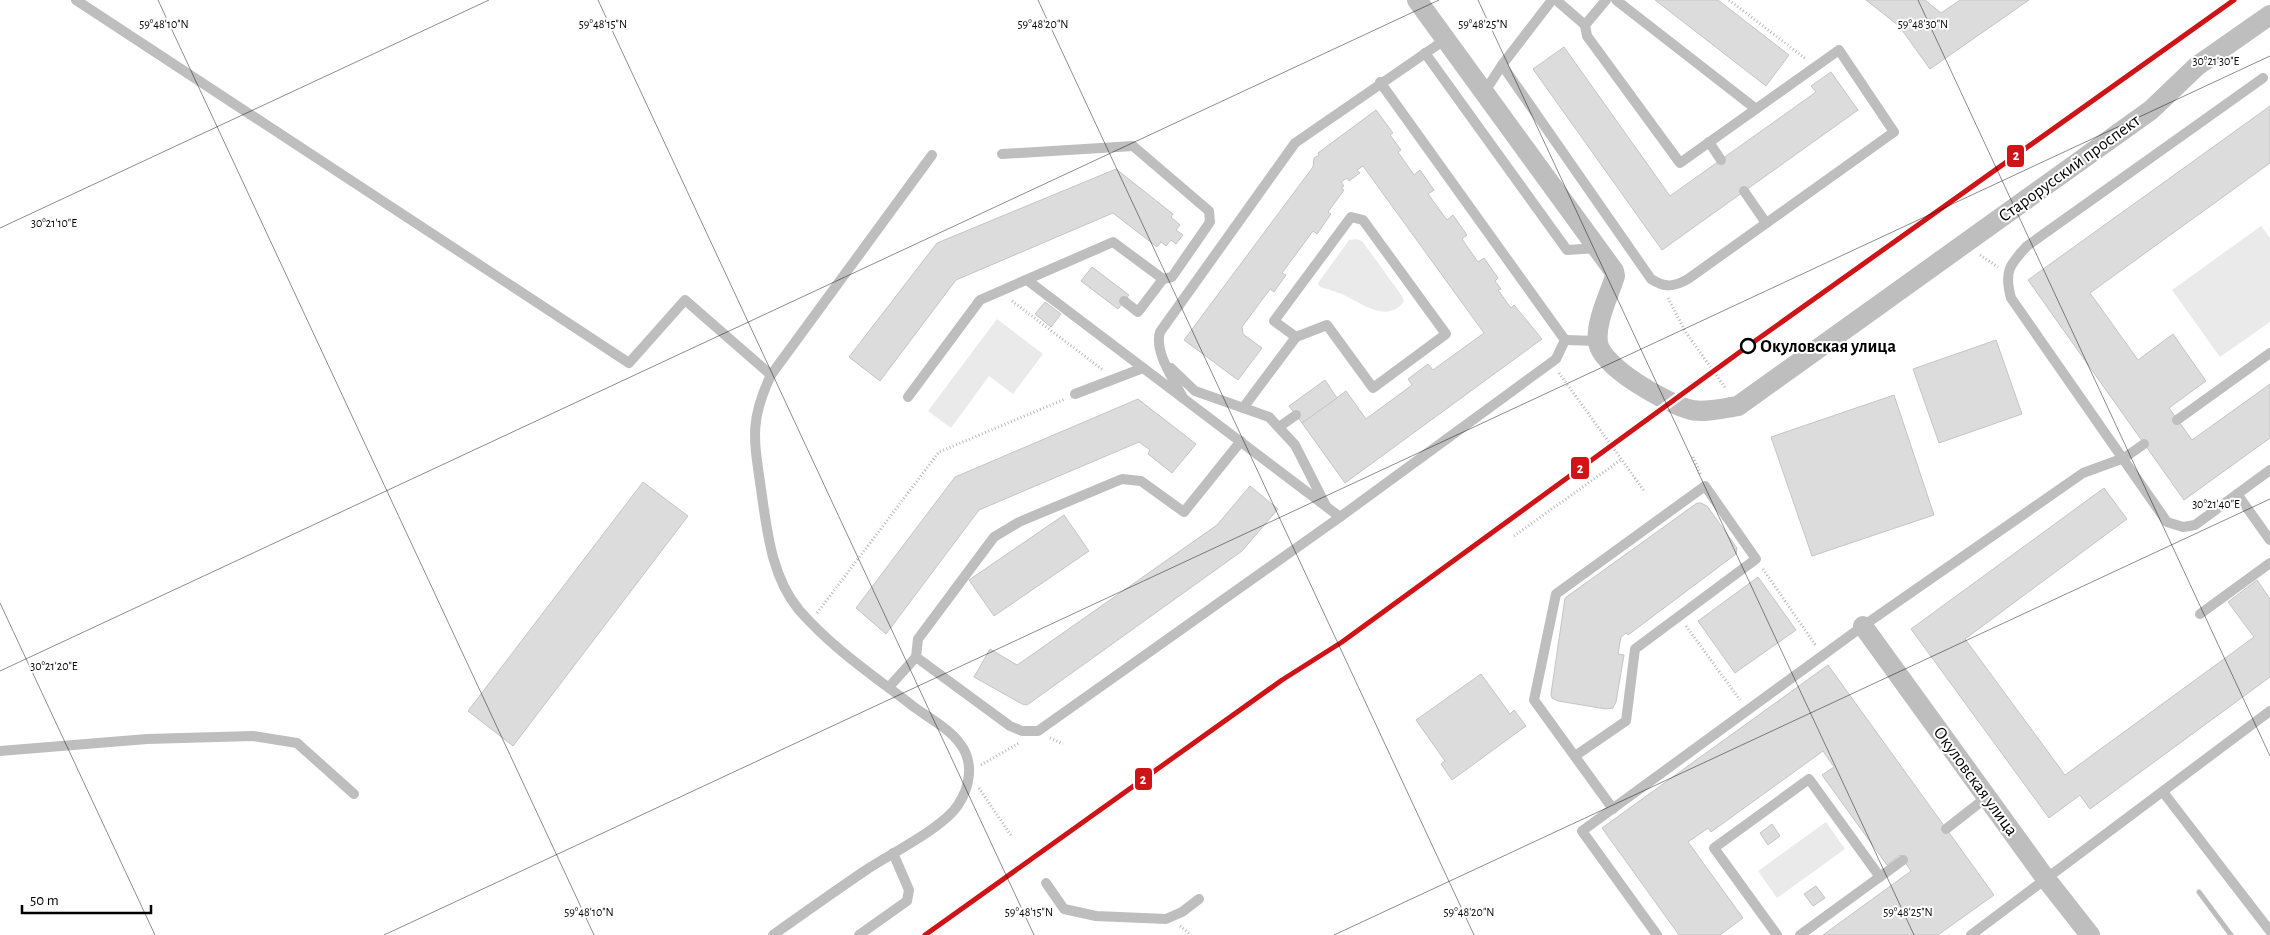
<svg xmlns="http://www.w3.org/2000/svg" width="2270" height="935" font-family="'Alegreya Sans',sans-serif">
<rect width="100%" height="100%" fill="#fff"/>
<!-- green -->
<g fill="#eaeaea">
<polygon points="2261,226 2270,238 2270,322 2220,357 2172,290"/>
<path d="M1356,239L1362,241L1402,296L1404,301C1390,322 1366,307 1350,298C1341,293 1330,290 1320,287L1318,283L1349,240Z"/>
<polygon points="997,319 1043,354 1013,394 989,376 951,428 928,411"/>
<polygon points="1826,822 1845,849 1777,898 1758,871"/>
</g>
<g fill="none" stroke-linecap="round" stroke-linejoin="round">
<!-- stream -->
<polyline stroke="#bcbcbc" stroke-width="5" points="2199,892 2231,935"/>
</g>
<!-- building -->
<g fill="#dcdcdc" stroke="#c5c5c5">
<polygon points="1655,0 1718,0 1789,55 1766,86"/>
<polygon points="1866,0 1925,0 1941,13 1960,0 2029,0 1930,69 1899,26"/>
<polygon points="1564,47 1670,196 1816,92 1811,86 1831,72 1858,110 1662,250 1533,69"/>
<polygon points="2270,106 2270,163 2090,293 2138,360 2173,334 2206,381 2169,408 2192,440 2270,384 2270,438 2184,500 2028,280"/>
<polygon points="1376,110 1393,133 1390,135 1401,150 1398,152 1414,175 1420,170 1434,190 1428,194 1447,220 1453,215 1467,235 1462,239 1478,262 1484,258 1498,278 1495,281 1501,289 1498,290 1511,308 1514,305 1542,339 1345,483 1302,423 1346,391 1366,419 1412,385 1408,379 1428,364 1433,370 1484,333 1363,166 1357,170 1360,173 1349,181 1347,178 1341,182 1344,186 1341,188 1344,190 1328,212 1331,214 1317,234 1313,231 1282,273 1286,275 1274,292 1270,289 1242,327 1243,334 1262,348 1238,380 1184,340 1313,167 1314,158 1319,155 1318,153"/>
<polygon points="1116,169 1173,214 1171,217 1180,225 1176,230 1183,235 1176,244 1171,240 1166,246 1161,242 1157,247 1113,213 956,280 880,381 849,357 937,243"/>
<polygon points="1092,267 1129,295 1118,309 1081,281"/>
<polygon points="1045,302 1061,314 1051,327 1035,314"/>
<polygon points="1996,340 2022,414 1939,443 1913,369"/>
<polygon points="1325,380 1337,398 1302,423 1289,406"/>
<polygon points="1894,395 1934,515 1812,556 1771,437"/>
<polygon points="1138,399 1196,444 1172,473 1148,454 1150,450 1139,442 979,510 886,634 856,608 955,477"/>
<polygon points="643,482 688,516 513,746 468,711"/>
<polygon points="1250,486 1278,509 1242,551 1027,705 1022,704 974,677 990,649 1017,665 1023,661 1217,525"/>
<polygon points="2104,488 2127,519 1965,639 2065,775 2254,637 2228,602 2257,580 2270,599 2270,677 2090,809 2080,795 2049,818 1911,629"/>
<polygon points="1697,503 1701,503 1707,506 1737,548 1736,554 1628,635 1626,633 1621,637 1618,654 1624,655 1616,702 1613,708 1606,709 1558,701 1552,698 1551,694 1565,598"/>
<polygon points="1064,515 1089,551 994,616 969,580"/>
<polygon points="1758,577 1796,630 1735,673 1698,621"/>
<polygon points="1828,665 1994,895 1938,935 1823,935 1911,871 1900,855 1887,865 1822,775 1834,767 1823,751 1711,832 1708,828 1688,842 1743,918 1720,935 1679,935 1602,828"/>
<polygon points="1481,674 1510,714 1514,710 1526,726 1452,780 1441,764 1445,761 1416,720"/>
<polygon points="1772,824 1780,836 1768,845 1760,833"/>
<polygon points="1816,886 1825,898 1813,906 1804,894"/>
</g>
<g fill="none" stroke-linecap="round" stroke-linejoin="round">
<!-- path -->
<g stroke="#b8b8b8" stroke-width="3" stroke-dasharray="1 2.5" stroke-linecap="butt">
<polyline points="1729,0 1806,59"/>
<polyline points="1980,255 1998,267"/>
<polyline points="1668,298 1685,331 1726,389"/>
<polyline points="1012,301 1103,370"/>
<polyline points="1559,373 1645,492"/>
<polyline points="1693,457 1701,475"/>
<polyline points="1514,536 1622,459"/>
<polyline points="1763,569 1816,646"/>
<polyline points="817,613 939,452 1065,399"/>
<polyline points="1686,626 1740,700"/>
<polyline points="1050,738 1063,744"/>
<polyline points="981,765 1019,743"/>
<polyline points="979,788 1012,837"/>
<polyline points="1180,926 1191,935"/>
</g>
<!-- service -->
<g stroke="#bebebe" stroke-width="10">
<polyline points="76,0 629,363 685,300 771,375"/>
<polyline points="1616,0 1756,109"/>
<polyline points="1585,25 1606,0"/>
<polyline points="1425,53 1567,250 1598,248"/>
<path d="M1502,65L1651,279C1665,288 1674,287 1688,279L1894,132L1839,50L1680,163L1587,36L1585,25L1556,0"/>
<path d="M2263,78L2027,246C2009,265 2004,272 2011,298L2167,522L2183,527L2195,525L2270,470"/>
<polyline points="1484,93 1502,65 1552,0"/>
<polyline points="1709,142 1721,160"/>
<polyline points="1744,191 1766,223"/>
<polyline points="1027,280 1340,517"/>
<polyline points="1124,301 1138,312 1163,279"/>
<polyline points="1565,340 1598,341"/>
<polyline points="1171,368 1195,391 1269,417 1295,445 1325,504"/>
<polyline points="1075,394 1143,368"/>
<polyline points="908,397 980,300 1113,242 1163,279 1172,277 1210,222 1209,211 1133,146 1002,154"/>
<path d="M1183,398C1174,379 1154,353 1160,332L1295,143L1446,39"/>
<polyline points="1243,408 1296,337 1274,321 1351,217 1363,220 1446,334 1373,388 1327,325 1296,337"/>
<polyline points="2177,420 2270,353"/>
<polyline points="1279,427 1296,415"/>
<polyline points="1241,441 1184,512 1141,481 1122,479 1019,522 994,537 918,639 916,657 1010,726 1022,731 1038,731 1340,517 1556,359 1565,340 1380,82"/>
<polyline points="2237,494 2270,540"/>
<polyline points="2200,614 2270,563"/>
<polyline points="889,687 916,657"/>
<polyline points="0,751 147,739 253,736 297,743 354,794"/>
<polyline points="1575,756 1626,721 1635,649 1756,559 1705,486 1556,594 1534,700 1613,809"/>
<polyline points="2163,792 2270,931"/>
<polyline points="1946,829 1987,797"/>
<polyline points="1046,883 1064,909 1096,916 1166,919 1182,912 1199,899"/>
<path d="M773,935C804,913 835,891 866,870C890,854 943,828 958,805C970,787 974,763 961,745C950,729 929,718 914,707C874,676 832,648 799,610C771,576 767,530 761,489C754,440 749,421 771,375L932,155"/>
<polyline points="859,935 907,901 909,890 893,853"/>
<polyline points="1657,935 1582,831 1863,626 2083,473 2124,458 2144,444"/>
<polyline points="1777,935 1714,848 1809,779 1880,877"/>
<polyline points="1800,935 1903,860"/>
<polyline points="1971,935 2270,711"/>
</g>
<!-- minor -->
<g stroke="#bebebe" stroke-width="20">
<path d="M1417,0L1614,271L1615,276C1609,296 1595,322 1598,343C1603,368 1665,402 1688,409C1702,414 1723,408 1738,406L2151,110L2197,66L2270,15"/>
<polyline points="1863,626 2046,879 2090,935"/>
</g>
<!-- tram-1 casing -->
<g stroke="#fff" stroke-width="9">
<polyline id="tram-1" points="925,935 1282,680 1342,642 1748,346 2234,0"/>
</g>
<!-- tram-1 -->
<use href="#tram-1" stroke="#ce1417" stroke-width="5"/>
</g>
<!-- ticks -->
<path fill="none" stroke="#000" stroke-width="1" stroke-opacity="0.45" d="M158,0L594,935M598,0L1034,935M1038,0L1474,935M1478,0L1914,935M1918,0L2270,756M0,228L489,0M0,603L155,935M0,671L1439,0M384,935L2270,56M1334,935L2270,499"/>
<!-- markers -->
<circle fill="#fff" stroke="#000" stroke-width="2.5" cx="1748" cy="346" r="7"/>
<g text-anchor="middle" stroke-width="4" stroke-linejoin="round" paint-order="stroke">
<!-- street labels -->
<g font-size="18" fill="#000" stroke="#fff">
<text transform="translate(2069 168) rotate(-36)" y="6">Старорусский проспект</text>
<text transform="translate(1976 781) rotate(54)" y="6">Окуловская улица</text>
</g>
<!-- stop labels -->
<g font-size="18" font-weight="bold" fill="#000" stroke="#fff" text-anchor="start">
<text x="1760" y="352">Окуловская улица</text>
</g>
</g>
<g font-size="12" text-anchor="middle" fill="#000" stroke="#fff" stroke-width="4" stroke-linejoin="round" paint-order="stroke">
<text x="164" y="28">59°48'10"N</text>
<text x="603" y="28">59°48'15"N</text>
<text x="1043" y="28">59°48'20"N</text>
<text x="1483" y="28">59°48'25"N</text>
<text x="1923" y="28">59°48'30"N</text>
<text x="2216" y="65">30°21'30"E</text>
<text x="54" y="227">30°21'10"E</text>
<text x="2216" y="508">30°21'40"E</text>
<text x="54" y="670">30°21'20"E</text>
<text x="589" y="916">59°48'10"N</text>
<text x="1029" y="916">59°48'15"N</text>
<text x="1469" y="916">59°48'20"N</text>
<text x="1908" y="916">59°48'25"N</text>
</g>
<g stroke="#fff" stroke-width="2">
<rect x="2006" y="144" width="19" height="24" rx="5" fill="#ce1417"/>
<rect x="1570" y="456" width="20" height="24" rx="5" fill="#ce1417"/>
<rect x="1134" y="767" width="19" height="24" rx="5" fill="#ce1417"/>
</g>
<g font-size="14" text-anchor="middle" font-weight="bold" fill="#fff">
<text x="2016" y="160">2</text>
<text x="1580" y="473">2</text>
<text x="1143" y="784">2</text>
</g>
<!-- scale -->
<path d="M22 905v8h129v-8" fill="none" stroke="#000000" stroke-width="2.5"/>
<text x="30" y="905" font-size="15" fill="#000000" stroke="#ffffff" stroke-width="4" paint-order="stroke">50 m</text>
</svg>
